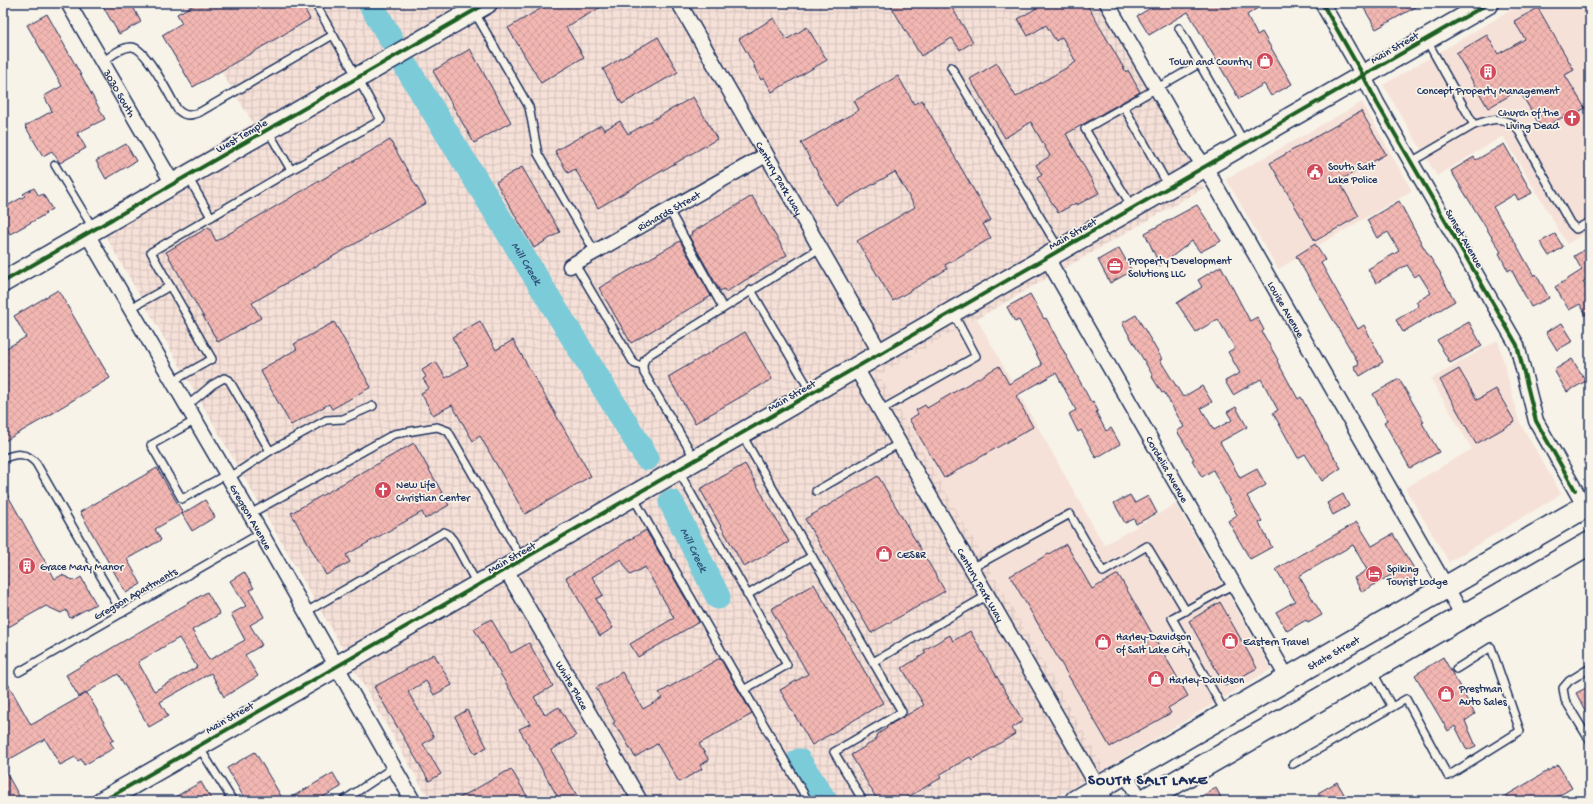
<svg xmlns="http://www.w3.org/2000/svg" width="1593" height="804" font-family="'Gochi Hand',sans-serif">
<defs>
<pattern id="industrial-grid" width="8" height="8" patternUnits="userSpaceOnUse"><rect width="8" height="8" fill="#f6e1d8"/><path d="M0 4h8M4 0v8" fill="none" stroke="#d2c1bc"/></pattern>
<pattern id="building-cross-hatch" width="8" height="8" patternUnits="userSpaceOnUse"><rect width="8" height="8" fill="#f3b7b2"/><path d="M0 0l8 8M0 8l8-8" fill="none" stroke="#d09e9c"/></pattern>
</defs>
<rect width="100%" height="100%" fill="#f7f3e8"/>
<filter id="ink" filterUnits="userSpaceOnUse"><feTurbulence type="fractalNoise" baseFrequency=".025" numOctaves="2"/><feDisplacementMap in="SourceGraphic" scale="8" xChannelSelector="R" yChannelSelector="G"/><feConvolveMatrix kernelMatrix="1 2 1 2 8 2 1 2 1" color-interpolation-filters="sRGB"/></filter>
<g filter="url(#ink)">
<!-- built -->
<g fill="#f6e1d8">
<polygon points="1523,3 1590,3 1590,230 1567,244 1503,136 1437,176 1383,85"/>
<polygon points="1362,102 1412,191 1278,269 1226,179"/>
<polygon points="977,319 1104,545 1176,504 1271,669 1105,769 878,375"/>
<polygon points="1498,340 1519,421 1561,494 1449,562 1405,488 1472,449 1431,379"/>
</g>
<!-- industrial -->
<polygon fill="url(#industrial-grid)" points="179,3 1131,3 1109,16 1204,188 879,375 1105,769 1050,801 430,801 94,216 253,123"/>
<g fill="none" stroke-linecap="round" stroke-linejoin="round">
<!-- river -->
<g stroke="#7ccbd9" stroke-width="25">
<polyline points="370,3 391,39"/>
<path id="s1" d="M407,68L647,458"/>
<path id="s2" d="M671,502L718,597"/>
<polyline points="799,761 825,801"/>
</g>
</g>
<!-- building -->
<g fill="url(#building-cross-hatch)" stroke="#1b2f5e" fill-rule="evenodd">
<polygon points="101,3 131,3 141,22 119,34"/>
<polygon points="197,3 301,3 310,19 193,87 162,35 182,23 177,14"/>
<polygon points="550,3 608,3 566,27 584,57 541,83 508,28"/>
<polygon points="889,3 949,3 973,42 960,50 952,38 921,56"/>
<polygon points="1045,3 1086,3 1126,72 1128,70 1140,92 1066,134 1099,193 1077,205 1076,203 1058,213 1037,178 1042,175 1036,165 1050,156 1031,122 1005,138 970,79 997,63 1016,97 1068,67 1076,62 1062,37 1056,41 1046,25 1028,36 1018,19"/>
<polygon points="1159,3 1265,3 1247,15 1257,35 1262,32 1292,84 1271,96 1264,84 1239,99 1188,12 1149,35 1137,16"/>
<polygon points="1361,3 1423,3 1376,29"/>
<polygon points="1538,8 1574,70 1565,75 1585,108 1572,116 1570,113 1542,129 1519,90 1488,108 1456,53 1487,35 1498,54 1525,39 1514,21"/>
<polygon points="47,14 81,75 105,119 77,133 86,148 60,163 52,151 43,156 25,126 52,111 44,96 62,86 27,25"/>
<polygon points="774,18 786,40 807,27 827,60 772,92 764,78 761,80 754,67 755,67 739,39"/>
<polygon points="658,37 678,72 622,104 603,69"/>
<polygon points="470,49 511,122 474,143 433,71"/>
<polygon points="898,76 914,104 922,100 991,220 983,224 991,238 945,265 947,269 893,301 857,241 915,207 895,172 836,205 801,143 859,110 854,101"/>
<polygon points="693,97 717,139 598,208 575,169 568,173 555,151 601,125 604,130 620,121 628,134"/>
<polygon points="1361,111 1386,154 1339,181 1359,216 1315,241 1270,163"/>
<polygon points="390,140 426,203 252,303 261,318 218,342 166,252 209,227 216,241"/>
<polygon points="126,144 136,161 106,179 96,161"/>
<polygon points="1504,144 1532,193 1518,200 1515,194 1493,207 1516,244 1534,276 1536,274 1549,298 1531,307 1511,269 1508,271 1499,253 1501,252 1451,171 1474,157 1476,160"/>
<polygon points="522,167 560,232 534,248 496,182"/>
<polygon points="34,188 39,196 43,194 52,209 45,213 46,214 10,234 3,221 3,208 25,196 23,194"/>
<polygon points="752,196 787,255 726,292 724,289 720,291 689,236 692,234 691,233"/>
<polygon points="1399,201 1424,248 1441,274 1440,275 1455,301 1403,332 1396,320 1419,306 1416,302 1431,293 1419,274 1415,277 1407,265 1376,283 1368,269 1399,251 1388,232 1377,238 1367,220"/>
<polygon points="1197,205 1221,241 1200,252 1192,241 1160,266 1145,233"/>
<polygon points="1555,234 1563,247 1549,256 1540,242"/>
<polygon points="680,241 711,296 631,343 599,288"/>
<polygon points="1315,244 1325,260 1321,263 1358,329 1364,325 1383,362 1360,376 1354,366 1359,364 1296,256"/>
<polygon points="1590,247 1590,284 1587,279 1583,282 1590,294 1590,322 1580,304 1569,310 1555,287 1582,270 1574,256"/>
<polygon points="1119,248 1132,271 1110,283 1098,260"/>
<polygon points="1221,266 1250,321 1257,317 1264,330 1262,332 1278,360 1277,361 1298,399 1301,397 1327,446 1341,468 1322,481 1305,454 1298,458 1273,413 1278,410 1261,379 1233,395 1225,381 1240,373 1228,352 1235,348 1218,319 1196,332 1177,303 1202,287 1198,280"/>
<polygon points="58,290 110,378 55,411 55,412 3,442 3,350 26,337 14,316"/>
<polygon points="1030,294 1044,319 1046,318 1091,402 1093,401 1098,411 1096,412 1106,431 1111,428 1120,444 1096,458 1081,430 1078,432 1069,414 1076,410 1056,373 1016,396 1033,427 944,478 909,419 918,414 916,410 925,405 927,408 999,366 1009,384 1042,365 1019,320 1015,322 1007,307"/>
<polygon points="1136,315 1162,359 1160,360 1183,397 1202,386 1212,402 1201,408 1214,430 1232,420 1227,412 1236,407 1247,427 1220,442 1240,478 1257,469 1266,485 1247,496 1262,521 1259,523 1272,547 1250,559 1228,521 1237,515 1213,470 1202,477 1192,460 1194,459 1177,431 1184,427 1164,392 1162,393 1152,377 1153,376 1122,323"/>
<polygon points="480,321 496,350 513,340 591,476 525,514 480,436 473,441 452,405 433,415 421,393 429,388 423,379 426,377 422,370 436,362 446,378 468,365 452,337"/>
<polygon points="334,322 371,387 332,409 329,404 291,425 260,370 297,349 294,344"/>
<polygon points="1469,322 1482,346 1450,363 1437,340"/>
<polygon points="1562,323 1573,341 1557,350 1546,332"/>
<polygon points="745,332 772,379 695,423 668,377"/>
<polygon points="1572,359 1586,381 1567,392 1554,370"/>
<polygon points="1459,369 1477,400 1496,389 1515,422 1476,444 1440,380"/>
<polygon points="1399,379 1424,422 1422,423 1439,452 1410,468 1384,422 1387,420 1373,394"/>
<polygon points="414,443 449,505 425,519 422,512 346,555 350,562 326,575 291,513"/>
<polygon points="745,464 789,542 744,567 700,489"/>
<polygon points="157,468 183,513 155,529 161,540 127,559 141,584 126,593 80,512"/>
<polygon points="878,476 945,591 871,633 805,519"/>
<polygon points="3,487 55,579 62,575 75,581 81,577 96,604 70,618 66,610 61,613 46,606 3,630"/>
<polygon points="1343,494 1349,506 1333,515 1327,503"/>
<polygon points="1130,495 1135,503 1148,496 1157,513 1136,524 1134,519 1125,523 1114,503"/>
<polygon points="205,500 215,517 192,531 182,514"/>
<polygon points="1357,522 1372,546 1393,534 1418,575 1398,587 1391,575 1362,592 1354,578 1367,570 1353,545 1299,576 1322,615 1308,623 1306,620 1287,631 1276,612 1295,601 1276,569"/>
<polygon points="646,530 699,622 638,657 630,644 674,618 645,567 630,575 621,559 592,577 603,595 596,599 613,628 600,636 566,578"/>
<polygon points="1066,544 1092,589 1118,574 1188,696 1168,708 1171,713 1110,747 1010,576"/>
<path d="M244,572L254,588L250,590L264,617L250,625L262,645L245,655L258,676L224,697L211,673L160,702L168,716L149,727L118,674L79,697L66,675L207,592L220,614L192,630L209,660L245,640L231,614L246,606L230,581ZM179,638L197,667L154,691L138,662Z"/>
<polygon points="814,584 883,703 812,745 780,690 808,674 771,609"/>
<polygon points="1220,602 1257,668 1225,686 1189,621"/>
<polygon points="491,619 511,653 529,643 553,686 534,697 545,715 559,707 576,736 551,750 580,801 560,801 519,729 530,724 474,629"/>
<polygon points="970,631 1023,721 1012,728 1015,734 972,760 970,757 939,775 941,778 901,801 878,801 851,755 876,740 878,734 887,728 886,727 924,705 902,668 926,653 924,650 950,635 953,641"/>
<polygon points="434,654 452,685 434,695 426,681 408,692 434,737 423,744 441,774 429,781 374,687"/>
<polygon points="1443,657 1475,714 1465,721 1476,746 1467,750 1455,726 1448,731 1415,675"/>
<polygon points="720,658 752,714 699,744 709,760 700,765 702,769 679,782 657,744 635,757 620,731 619,732 613,723 615,722 596,688 622,672 643,709 662,698 659,693"/>
<polygon points="3,675 31,725 87,693 114,740 110,742 114,748 84,765 81,759 78,761 75,757 60,765 45,739 3,763"/>
<polygon points="1590,686 1590,720 1576,693"/>
<polygon points="467,710 487,747 475,754 455,717"/>
<polygon points="255,752 284,801 246,801 227,768"/>
<polygon points="1558,765 1572,788 1550,801 1497,801"/>
<polygon points="3,767 22,801 3,801"/>
<polygon points="511,769 527,796 519,801 454,801"/>
<polygon points="333,773 341,787 316,801 285,801"/>
<polygon points="201,782 212,801 168,801"/>
<polygon points="1337,782 1348,801 1322,801 1318,793"/>
<polygon points="1216,788 1223,801 1193,801"/>
</g>
<g fill="none" stroke-linecap="round" stroke-linejoin="round">
<!-- lane casing -->
<g stroke="#1b2f5e" stroke-width="10">
<g id="lane">
<polyline points="475,13 529,107 538,154 595,252"/>
<polyline points="1179,28 1244,142"/>
<path d="M102,62C110,57 122,46 132,47C146,48 170,96 177,109C185,117 190,116 200,112L333,35"/>
<polyline points="951,67 1059,249"/>
<polyline points="1124,107 1168,185"/>
<path d="M1474,125C1491,119 1500,116 1516,126L1570,223L1576,229L1590,222"/>
<polyline points="1411,162 1474,125 1427,41"/>
<polyline points="55,165 93,228"/>
<polyline points="291,170 381,120 315,3"/>
<polyline points="1132,207 1085,129 1199,64"/>
<polyline points="669,210 723,308"/>
<polyline points="211,217 291,170 268,131"/>
<polyline points="575,264 633,362 635,364 642,366"/>
<polyline points="170,286 151,252 211,217 188,177"/>
<polyline points="751,290 811,392"/>
<polyline points="131,308 170,286 212,359 173,381"/>
<polyline points="187,406 212,385 224,378 229,380 270,451 229,478"/>
<polyline points="881,410 976,356 953,313"/>
<polyline points="196,420 151,445 182,499 227,474"/>
<polyline points="742,435 873,662 988,595"/>
<polyline points="270,451 326,420 343,419 373,406"/>
<path d="M3,459C16,453 26,452 36,463L122,613"/>
<path d="M695,459L644,373C642,364 643,360 650,354L820,248"/>
<polyline points="678,470 787,665 745,689"/>
<polyline points="816,491 900,443"/>
<polyline points="633,497 808,801"/>
<polyline points="250,514 394,434 437,427 448,431 521,558"/>
<polyline points="972,568 1070,514 1103,572 1147,546 1186,611"/>
<polyline points="747,595 812,556"/>
<polyline points="306,612 444,532 448,534 453,540 477,584"/>
<polyline points="1590,668 1569,681 1563,688 1565,700 1590,741"/>
<polyline points="1372,671 1392,707"/>
<polyline points="19,672 261,533"/>
<polyline points="1225,712 1172,618 1234,584"/>
<polyline points="199,747 233,801"/>
<polyline points="1293,764 1406,699 1448,776 1520,731 1491,647 1456,669"/>
<polyline points="343,801 394,767"/>
<polyline points="863,801 834,752 902,712 873,662"/>
</g>
</g>
<!-- street casing -->
<g stroke="#1b2f5e" stroke-width="17">
<g id="street">
<path id="s3" d="M68,3L173,184"/>
<path id="s4" d="M679,3L881,354"/>
<path id="s5" d="M1107,3L1190,146L1205,167L1463,616"/>
<polyline points="1322,3 1363,75 1377,103 1517,345 1536,421 1585,507"/>
<path id="s6" d="M87,234L261,533L413,801"/>
<path id="s7" d="M1047,258L1288,679"/>
<path id="s8" d="M570,266L766,155"/>
<path id="s9" d="M856,368L1106,801"/>
<path id="s10" d="M506,570L640,801"/>
<polyline points="1125,773 1141,801"/>
</g>
</g>
<!-- secondary casing -->
<g stroke="#1b2f5e" stroke-width="23">
<g id="secondary">
<polyline points="3,282 487,3"/>
<polyline points="103,801 1489,3"/>
</g>
</g>
<!-- primary casing -->
<g stroke="#1b2f5e" stroke-width="25">
<g id="primary">
<path id="s11" d="M1076,801L1590,504"/>
<polyline points="1143,801 1590,543"/>
</g>
</g>
<!-- lane -->
<use href="#lane" stroke="#f7f3e8" stroke-width="7"/>
<!-- street -->
<use href="#street" stroke="#f7f3e8" stroke-width="14"/>
<!-- secondary -->
<use href="#secondary" stroke="#f7f3e8" stroke-width="20"/>
<!-- primary -->
<use href="#primary" stroke="#f7f3e8" stroke-width="22"/>
<!-- cycleway casing -->
<g stroke="#f7f3e8" stroke-width="6">
<g id="cycleway">
<polyline points="1322,3 1363,75 1377,103 1517,345 1536,421 1575,490"/>
<polyline points="3,282 487,3"/>
<polyline points="103,801 1489,3"/>
</g>
</g>
<!-- cycleway -->
<use href="#cycleway" stroke="#1b5e20" stroke-width="4"/>
</g>
</g>
<!-- icons -->
<defs>
<g id="shop-disc" transform="scale(0.9)"><circle r="9.5" fill="#d1495b" stroke="#f7f3e8"/><path d="M-5-2.5h2.3a2.7 3.5 0 0 1 5.4 0H5L5.5 6h-11ZM-1.5-2.5h3a1.5 2.3 0 0 0-3 0Z" fill="#fff"/></g>
<g id="building-disc" transform="scale(0.9)"><circle r="9.5" fill="#d1495b" stroke="#f7f3e8"/><path d="M-4-6H4V6H1V3H-1V6H-4ZM-2.5-4.3h1.7v1.8h-1.7ZM.8-4.3h1.7v1.8H.8ZM-2.5-1h1.7V.8h-1.7ZM.8-1h1.7V.8H.8Z" fill="#fff"/></g>
<g id="church-disc" transform="scale(0.9)"><circle r="9.5" fill="#d1495b" stroke="#f7f3e8"/><path d="M-1.2-6h2.4v3.5h3.3v2.4h-3.3V6h-2.4V-.1h-3.3v-2.4h3.3Z" fill="#fff"/></g>
<g id="civic-disc" transform="scale(0.9)"><circle r="9.5" fill="#d1495b" stroke="#f7f3e8"/><path d="M-.6-6.5H3V-4.5H.6V-3L4-1V1h2V6H-6V1h2V-1L-.6-3ZM-1.2 2.5V6h2.4V2.5Z" fill="#fff"/></g>
<g id="office-disc" transform="scale(0.9)"><circle r="9.5" fill="#d1495b" stroke="#f7f3e8"/><path d="M-6-3h4V-5.5h4V-3h4V5H-6ZM-1-4.5V-3h2v-1.5ZM-6 0V1H6V0Z" fill="#fff"/></g>
<g id="hotel-disc" transform="scale(0.9)"><circle r="9.5" fill="#d1495b" stroke="#f7f3e8"/><path d="M-6-4.5h1.5V1H6V5H4.5V3h-9V5H-6ZM-4 0a1.8 1.8 0 1 1 3.6 0ZM.5 0V-2.5h3Q6-2.5 6 0Z" fill="#fff"/></g>
</defs>
<g fill-rule="evenodd">
<use href="#shop-disc" x="1265" y="61"/>
<use href="#building-disc" x="1488" y="72"/>
<use href="#church-disc" x="1572" y="118"/>
<use href="#civic-disc" x="1315" y="172"/>
<use href="#office-disc" x="1115" y="266"/>
<use href="#church-disc" x="383" y="490"/>
<use href="#shop-disc" x="884" y="554"/>
<use href="#building-disc" x="27" y="566"/>
<use href="#hotel-disc" x="1374" y="574"/>
<use href="#shop-disc" x="1230" y="641"/>
<use href="#shop-disc" x="1103" y="642"/>
<use href="#shop-disc" x="1156" y="679"/>
<use href="#shop-disc" x="1446" y="694"/>
</g>
<g text-anchor="middle" stroke-width="3.5" stroke-linejoin="round" paint-order="stroke">
<!-- street labels -->
<g font-size="11" fill="#1b2f5e" stroke="#f7f3e8">
<text transform="translate(1394 47) rotate(-30)" y="4">Main Street</text>
<text dy="4" stroke="none"><textPath href="#s3" startOffset="104">3030 South</textPath></text>
<text transform="translate(241 135) rotate(-30)" y="4">West Temple</text>
<text dy="4" stroke="none"><textPath href="#s4" startOffset="202">Century Park Way</textPath></text>
<text dy="4" stroke="none"><textPath href="#s8" startOffset="113">Richards Street</textPath></text>
<text transform="translate(1072 233) rotate(-30)" y="4">Main Street</text>
<text transform="translate(1465 238) rotate(60)" y="4">Sunset Avenue</text>
<text dy="4" stroke="none"><textPath href="#s5" startOffset="355">Louise Avenue</textPath></text>
<text transform="translate(791 395) rotate(-30)" y="4">Main Street</text>
<text dy="4" stroke="none"><textPath href="#s7" startOffset="243">Cordelia Avenue</textPath></text>
<text dy="4" stroke="none"><textPath href="#s6" startOffset="327">Gregson Avenue</textPath></text>
<text transform="translate(511 557) rotate(-30)" y="4">Main Street</text>
<text dy="4" stroke="none"><textPath href="#s9" startOffset="250">Century Park Way</textPath></text>
<text transform="translate(135 593) rotate(-30)" y="4">Gregson Apartments</text>
<text dy="4" stroke="none"><textPath href="#s11" startOffset="297">State Street</textPath></text>
<text dy="4" stroke="none"><textPath href="#s10" startOffset="133">White Place</textPath></text>
<text transform="translate(229 717) rotate(-30)" y="4">Main Street</text>
</g>
<!-- poi labels -->
<g font-size="11" fill="#1b2f5e" stroke="#f7f3e8" text-anchor="start">
<text x="1252" y="65" text-anchor="end">Town and Country</text>
<text x="1488" y="94" text-anchor="middle">Concept Property Management</text>
<text x="1559" y="116" text-anchor="end">Church of the<tspan x="1559" dy="13">Living Dead</tspan></text>
<text x="1328" y="170">South Salt<tspan x="1328" dy="13">Lake Police</tspan></text>
<text x="1128" y="264">Property Development<tspan x="1128" dy="13">Solutions LLC</tspan></text>
<text x="396" y="488">New Life<tspan x="396" dy="13">Christian Center</tspan></text>
<text x="897" y="558">CES&amp;R</text>
<text x="40" y="570">Grace Mary Manor</text>
<text x="1387" y="572">Spiking<tspan x="1387" dy="13">Tourist Lodge</tspan></text>
<text x="1116" y="640">Harley-Davidson<tspan x="1116" dy="13">of Salt Lake City</tspan></text>
<text x="1243" y="645">Eastern Travel</text>
<text x="1169" y="683">Harley-Davidson</text>
<text x="1459" y="692">Prestman<tspan x="1459" dy="13">Auto Sales</tspan></text>
</g>
<!-- water labels -->
<g font-size="12" font-style="italic" fill="#33567d" stroke="#f7f3e8">
<text dy="4" stroke="none"><textPath href="#s1" startOffset="229">Mill Creek</textPath></text>
<text dy="4" stroke="none"><textPath href="#s2" startOffset="53">Mill Creek</textPath></text>
</g>
<!-- district labels -->
<g font-size="15" font-weight="bold" letter-spacing="1" fill="#1b2f5e" stroke="#f7f3e8">
<text x="1148" y="784">SOUTH SALT LAKE</text>
</g>
</g>
<!-- margin -->
<rect width="1593" height="804" fill="none" stroke="#f7f3e8" stroke-width="16"/>
<rect x="8" y="8" width="1577" height="788" fill="none" stroke="#1b2f5e" stroke-width="1.5" filter="url(#ink)"/>
</svg>
